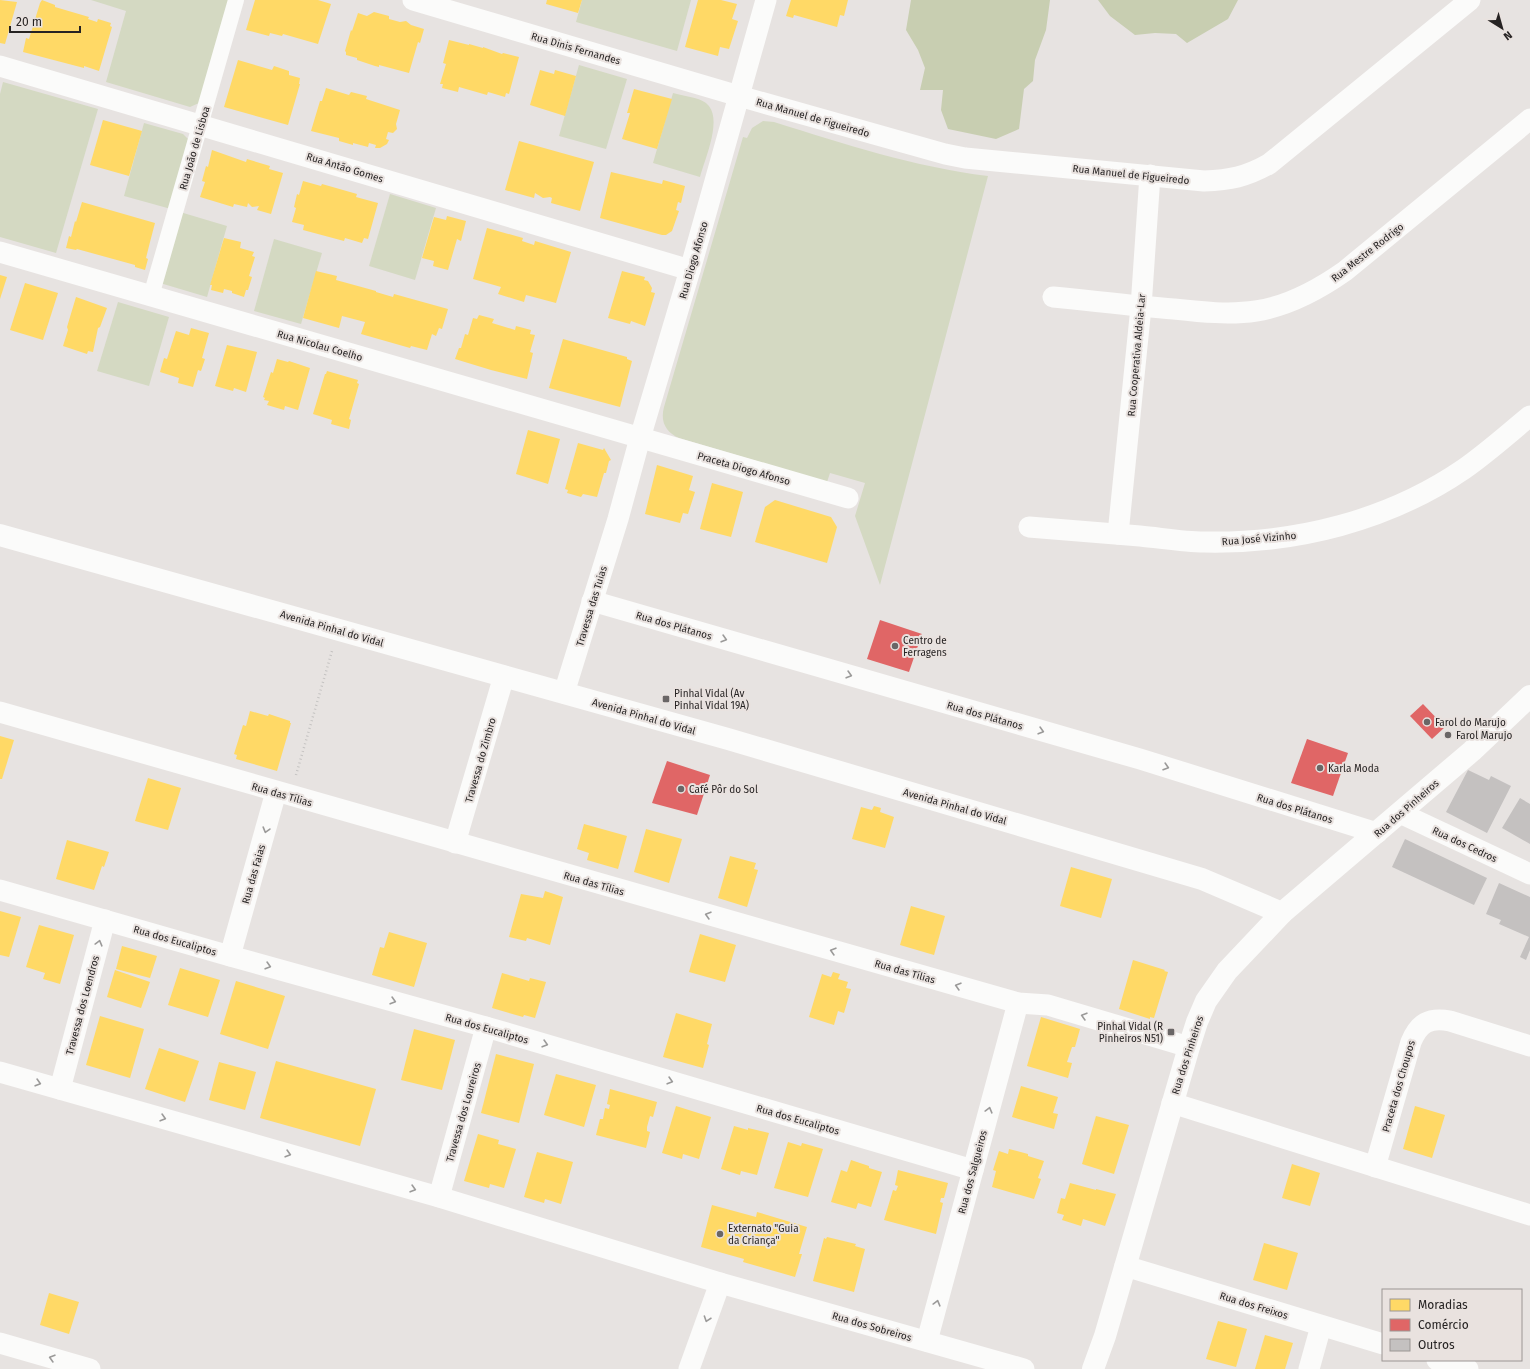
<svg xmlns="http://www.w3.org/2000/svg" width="1530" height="1369" font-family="'Fira Sans',sans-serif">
<rect width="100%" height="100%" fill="#e7e3e1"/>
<!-- green -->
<g fill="#d4d9c2">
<polygon points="91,0 230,0 199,103 190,107 106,82 126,11"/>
<polygon points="582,0 691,0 677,51 576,22"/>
<polygon points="579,65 627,79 606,149 559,136"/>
<polygon points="3,82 98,109 56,253 0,237 0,94"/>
<path d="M673,93C683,96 698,97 706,103C724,117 705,158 700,177L653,163Z"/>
<path d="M763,121L774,122C845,144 914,167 988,176L880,585L855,516L865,483L830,473L827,482L679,438C666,432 660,422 664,407L743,137L747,138L752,128Z"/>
<polygon points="144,123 183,134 188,139 171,209 124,196"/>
<polygon points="390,194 436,208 415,280 369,266"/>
<polygon points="180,212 227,226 207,297 160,283"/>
<polygon points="274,239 322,253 301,324 254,311"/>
<polygon points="118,302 169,317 149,386 97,371"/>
</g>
<!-- forest -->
<g fill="#c8ceb1">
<polygon points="911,0 1050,0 1046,30 1035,60 1033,81 1024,89 1019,129 996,139 948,129 941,110 943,90 920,90 925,68 918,50 906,30"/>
<polygon points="1098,0 1238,0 1228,19 1187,43 1176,34 1155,33 1135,35 1110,16"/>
</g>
<!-- homes -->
<g fill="#ffd966">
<polygon points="0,0 17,2 5,44 0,43"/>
<polygon points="42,0 55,5 55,7 89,17 88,19 97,22 98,19 111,23 110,26 112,27 99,71 84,66 84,68 23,52 26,38 29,39 40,3"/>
<polygon points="255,0 318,0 331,4 318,44 283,34 282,36 270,33 269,36 246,30"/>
<polygon points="547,0 582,0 578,13 546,4"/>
<polygon points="698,0 721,0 737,4 732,19 738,21 729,49 720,47 718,56 685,47"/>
<polygon points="791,0 848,0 844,16 840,15 837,27 794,15 793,18 786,16"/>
<polygon points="374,12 389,16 389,19 400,22 406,21 411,25 424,29 420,43 418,42 409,73 379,65 379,67 375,66 357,60 357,58 346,55 346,52 345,51 351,30 352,31 358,13 367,16"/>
<polygon points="449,40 469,45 469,44 483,48 483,47 502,54 503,53 519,57 509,94 506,93 505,97 488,92 487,95 459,87 458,92 442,88 443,84 440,84 446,64 443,63"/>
<polygon points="238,60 272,70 274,66 289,71 289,75 300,78 299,84 300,84 288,125 224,107"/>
<polygon points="540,70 554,74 555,70 576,76 565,116 530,105"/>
<polygon points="326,88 349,95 351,92 367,96 366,99 400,110 396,124 397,129 393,133 388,132 386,139 389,140 387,144 380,148 375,148 376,145 369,143 368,147 353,143 353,145 339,141 339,138 311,131 320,101 322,101"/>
<polygon points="634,89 672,99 657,149 622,139 630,113 627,113"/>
<polygon points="103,120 142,131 129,176 90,165"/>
<polygon points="519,141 594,162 580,211 551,203 552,198 550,197 543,198 535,193 534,198 505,190"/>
<polygon points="212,150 246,162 247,159 270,166 269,169 283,173 271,214 257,210 259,206 252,207 248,203 247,207 234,204 233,207 200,197 205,182 202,181 206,166 208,167"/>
<polygon points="611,172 662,184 663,180 685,186 681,203 678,202 676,210 679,211 672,231 666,235 662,235 600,218"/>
<polygon points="303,181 321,186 322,184 357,194 356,197 378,203 368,239 364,238 362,243 345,238 344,241 303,230 304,225 292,222 296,208 294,207 297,194 299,195"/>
<polygon points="82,202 155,223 150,242 146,258 148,259 145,270 135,267 135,265 77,249 76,250 66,248 69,236 71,237 75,221 76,222"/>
<polygon points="447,216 466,221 461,241 457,239 448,270 433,266 434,261 422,258 434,217 446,220"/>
<polygon points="487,228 523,238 522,241 534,245 535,241 571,252 556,303 526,295 524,302 498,294 501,287 473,279"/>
<polygon points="224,238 241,242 240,248 254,252 252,256 255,257 249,276 252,277 248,290 246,290 244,297 232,293 232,291 224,289 223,293 211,290 212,285 210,285"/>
<polygon points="316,271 337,276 336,280 376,291 376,292 393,297 394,294 448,309 442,329 439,328 436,336 432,334 427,350 411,346 410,348 361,334 365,322 342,316 339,328 303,318"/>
<polygon points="622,271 645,277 644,280 648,281 652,288 651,292 655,293 645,326 631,321 630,324 608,318"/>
<polygon points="0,275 7,277 0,299"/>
<polygon points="25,283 58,293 43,340 10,330"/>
<polygon points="76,297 107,308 100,327 98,328 93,352 88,351 87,354 63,346 68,330 67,327"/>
<polygon points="479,315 494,319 492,323 515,330 516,326 531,330 530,334 535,335 530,352 533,353 527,379 491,370 455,359 459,348 461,348 465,334 468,335 473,318 477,319"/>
<polygon points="191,328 209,333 202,358 205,359 201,371 198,370 193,387 178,383 179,378 160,372 164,358 167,359 176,331 189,335"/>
<polygon points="563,339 627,357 627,359 632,361 620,407 549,388"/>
<polygon points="227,345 257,352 246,392 234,388 233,391 215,386"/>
<polygon points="277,359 288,362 289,361 310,368 298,410 285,406 284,410 267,405 269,401 264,400 265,398 263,397 271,372 273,373"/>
<polygon points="327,371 358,380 357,383 359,384 349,419 351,420 349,429 331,424 332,420 313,414 325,374 326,374"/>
<polygon points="528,430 560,439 548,484 516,474"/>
<polygon points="578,443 603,450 604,448 611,460 609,461 606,473 604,473 597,497 583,494 581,497 567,493 568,490 565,489"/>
<polygon points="657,465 693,476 689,490 695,492 688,514 683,513 680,523 645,514"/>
<polygon points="712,483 743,492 731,537 700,529"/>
<polygon points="775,500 831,517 837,527 827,563 755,542 765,507"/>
<polygon points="250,711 268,716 269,714 290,721 290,723 291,723 277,771 236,759 237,755 234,754 243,725 246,726"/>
<polygon points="0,736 14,740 2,779 0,779"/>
<polygon points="148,778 181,788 168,830 135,821"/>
<polygon points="874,806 881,808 880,812 894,817 885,848 852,839 861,807 872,810"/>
<polygon points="584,824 627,836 618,869 587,860 589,853 577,849"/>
<polygon points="646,829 682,839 669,883 634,872"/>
<polygon points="67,840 109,852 104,867 102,866 94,890 56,879"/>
<polygon points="730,856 756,863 754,869 758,870 747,907 718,898"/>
<polygon points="1071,867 1112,879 1101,918 1060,906"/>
<polygon points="545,891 563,897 550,945 527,938 526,941 509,937 521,894 543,898"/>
<polygon points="911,906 945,916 934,955 900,945"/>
<polygon points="0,911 21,917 9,957 0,955"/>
<polygon points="39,925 74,935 60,984 43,979 45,973 26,967"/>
<polygon points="389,932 427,943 414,987 372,975 380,947 384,948"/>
<polygon points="700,934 736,945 725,982 689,972"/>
<polygon points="122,946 157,956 150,978 116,969"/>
<polygon points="1133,960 1165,970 1164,971 1168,972 1154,1018 1150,1017 1150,1019 1119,1009"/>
<polygon points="180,968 220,980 208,1017 168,1005"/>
<polygon points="115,970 150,982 141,1008 107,997"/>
<polygon points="833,972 840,974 838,979 848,982 846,988 851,989 844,1013 838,1011 834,1025 809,1017 822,974 831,977"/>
<polygon points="502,973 529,981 530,978 546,982 535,1018 524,1015 523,1017 492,1008"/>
<polygon points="236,981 285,996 268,1049 220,1034"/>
<polygon points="676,1013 712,1024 707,1044 709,1045 703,1068 663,1057"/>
<polygon points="100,1016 144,1029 130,1078 86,1065"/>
<polygon points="1041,1017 1080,1029 1075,1047 1072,1047 1067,1062 1072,1063 1068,1078 1027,1066"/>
<polygon points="414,1029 455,1040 442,1090 401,1080"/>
<polygon points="159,1048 199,1061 185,1102 145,1089"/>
<polygon points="496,1054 534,1064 519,1123 481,1113"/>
<polygon points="276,1061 376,1089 360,1146 260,1118"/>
<polygon points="219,1062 256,1072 245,1110 209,1100"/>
<polygon points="556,1074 596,1085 584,1127 544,1115"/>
<polygon points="1021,1086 1058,1097 1053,1113 1058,1114 1054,1129 1012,1117"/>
<polygon points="610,1089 657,1102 653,1117 650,1116 647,1127 647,1131 650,1132 646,1148 596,1135 600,1119 603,1119 605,1108 609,1109 610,1105 607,1104"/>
<polygon points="676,1106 711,1117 699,1159 683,1154 682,1159 662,1153"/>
<polygon points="1415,1106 1445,1115 1432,1158 1403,1149"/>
<polygon points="1096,1116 1129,1125 1114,1174 1082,1164"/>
<polygon points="734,1126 748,1130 748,1128 769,1133 757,1175 741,1171 740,1175 721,1169"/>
<polygon points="478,1134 499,1140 498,1144 516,1149 504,1188 490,1184 489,1188 464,1181"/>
<polygon points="788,1142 801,1146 802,1143 823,1149 808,1197 774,1188"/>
<polygon points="1009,1149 1028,1154 1028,1156 1044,1161 1038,1178 1041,1179 1034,1199 992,1187 996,1171 993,1170 999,1151 1008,1154"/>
<polygon points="537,1152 573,1162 561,1204 545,1199 544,1203 524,1197"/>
<polygon points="851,1160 869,1166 869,1168 882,1172 871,1207 858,1203 856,1209 831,1202 841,1170 847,1172"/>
<polygon points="1292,1164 1320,1173 1310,1206 1282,1198"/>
<polygon points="898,1170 948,1183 944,1198 941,1198 940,1202 943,1203 936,1234 884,1220 893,1190 896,1191 898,1186 895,1185"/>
<polygon points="1070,1183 1096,1190 1096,1189 1116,1194 1105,1226 1083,1219 1081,1226 1062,1220 1064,1215 1057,1213 1061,1198 1065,1199"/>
<polygon points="712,1205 756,1217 757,1212 807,1227 799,1254 802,1254 795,1277 743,1262 744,1259 701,1247"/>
<polygon points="827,1237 856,1244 855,1246 865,1249 854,1292 813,1281 824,1238 826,1239"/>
<polygon points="1264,1243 1298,1253 1287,1290 1253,1280"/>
<polygon points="49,1293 79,1302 69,1334 40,1325"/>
<polygon points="1218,1321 1247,1329 1236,1367 1206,1359"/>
<polygon points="1265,1335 1293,1343 1285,1369 1255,1369"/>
</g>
<!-- shops -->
<g fill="#e06666">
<polygon points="880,620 922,634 909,672 867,659"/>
<polygon points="1423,704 1445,727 1432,739 1410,716"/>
<polygon points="1307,739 1348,753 1333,796 1291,783"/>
<polygon points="667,761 710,775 697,815 652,803"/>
</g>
<!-- building -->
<g fill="#c4c1c0">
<polygon points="1468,770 1489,780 1491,776 1511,786 1487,833 1446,812"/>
<polygon points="1520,798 1530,804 1530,844 1502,828"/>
<polygon points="1405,839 1487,878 1474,905 1392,867"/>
<polygon points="1499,883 1530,897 1530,950 1526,960 1520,957 1529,937 1499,924 1501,920 1486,914"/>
</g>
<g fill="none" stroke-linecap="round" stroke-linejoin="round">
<!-- path -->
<polyline stroke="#c5c3c2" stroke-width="2.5" stroke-dasharray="1 3" stroke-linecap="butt" points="296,775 332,651"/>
<!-- pedestrian -->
<polyline stroke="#fbfbfa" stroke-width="16" points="151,296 236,0"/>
<!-- minor -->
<g stroke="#fbfbfa" stroke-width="21">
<path d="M413,0L739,96L945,154L965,158L1204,181C1230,180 1246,177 1269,164L1470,0"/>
<polyline points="0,66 690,270"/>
<polyline points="0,252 848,498"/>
<path d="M1053,297C1094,301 1134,306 1174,309C1201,312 1230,315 1256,311C1289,306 1318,290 1345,271L1530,119"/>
<path d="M1029,527C1066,530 1103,533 1140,536C1161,538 1183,542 1204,542C1295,544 1388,521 1464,469C1487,453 1508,434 1530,416"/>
<polyline points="1118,534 1141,307 1150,175"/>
<polyline points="592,601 1140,759 1377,833"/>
<polyline points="564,693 618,519 640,438 690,270 766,0"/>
<polyline points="0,712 1018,1003 1048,1005 1189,1047"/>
<polyline points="1400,813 1530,874"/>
<polyline points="455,843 504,676"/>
<polyline points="0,890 230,956 486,1027 973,1170"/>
<polyline points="230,956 276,792"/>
<polyline points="0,1072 439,1197 720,1283 1024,1369"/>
<polyline points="60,1089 105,920"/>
<polyline points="1172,1103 1530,1215"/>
<path d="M1375,1167L1411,1042C1419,1023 1429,1017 1450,1021L1530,1046"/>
<polyline points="439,1197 486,1027"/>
<polyline points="1125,1266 1383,1344"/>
<polyline points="927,1341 1018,1003"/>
<polyline points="0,1343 90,1369"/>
<polyline points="1437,1360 1468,1369"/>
<polyline points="689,1369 720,1283"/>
<polyline points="1309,1369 1321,1326"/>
</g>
<!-- tertiary -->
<g stroke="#fbfbfa" stroke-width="22">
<polyline points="0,535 728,739 1202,879 1282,913"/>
<polyline points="1093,1369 1105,1336 1189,1047 1197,1022 1206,1001 1227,971 1282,913 1472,751 1530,696"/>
</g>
</g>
<!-- one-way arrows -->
<defs><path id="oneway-chevron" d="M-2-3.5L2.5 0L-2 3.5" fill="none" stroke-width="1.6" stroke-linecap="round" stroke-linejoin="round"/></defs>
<g stroke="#9b9a99">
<use href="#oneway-chevron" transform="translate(724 639) rotate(16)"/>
<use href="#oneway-chevron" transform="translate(849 675) rotate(16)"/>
<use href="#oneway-chevron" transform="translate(1041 731) rotate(16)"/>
<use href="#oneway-chevron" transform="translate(1166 767) rotate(17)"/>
<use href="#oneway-chevron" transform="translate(266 830) rotate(106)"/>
<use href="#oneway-chevron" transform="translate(708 915) rotate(-164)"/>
<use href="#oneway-chevron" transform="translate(99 943) rotate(-75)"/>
<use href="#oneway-chevron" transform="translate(833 951) rotate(-164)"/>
<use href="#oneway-chevron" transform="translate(268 966) rotate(16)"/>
<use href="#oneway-chevron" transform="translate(958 986) rotate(-164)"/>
<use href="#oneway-chevron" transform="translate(393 1001) rotate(16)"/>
<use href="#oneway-chevron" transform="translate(1084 1016) rotate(-164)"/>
<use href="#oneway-chevron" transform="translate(545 1044) rotate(16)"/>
<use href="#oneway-chevron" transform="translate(670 1081) rotate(16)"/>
<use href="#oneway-chevron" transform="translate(38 1083) rotate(16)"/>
<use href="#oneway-chevron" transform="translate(989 1110) rotate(-75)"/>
<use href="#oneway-chevron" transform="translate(163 1118) rotate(16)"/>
<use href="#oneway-chevron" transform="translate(288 1154) rotate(16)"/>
<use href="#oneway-chevron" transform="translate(413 1189) rotate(16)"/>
<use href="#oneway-chevron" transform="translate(937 1303) rotate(-75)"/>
<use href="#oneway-chevron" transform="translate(707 1319) rotate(109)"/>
<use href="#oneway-chevron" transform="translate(52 1358) rotate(-164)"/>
</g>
<!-- markers -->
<g fill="#6a6666" stroke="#e9e2df" stroke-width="1.5">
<circle cx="895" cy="646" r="4"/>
<rect x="662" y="695" width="8" height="8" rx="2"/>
<circle cx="1427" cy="722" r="4"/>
<circle cx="1448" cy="735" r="4"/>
<circle cx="1320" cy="768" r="4"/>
<circle cx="681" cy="789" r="4"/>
<rect x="1167" y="1028" width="8" height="8" rx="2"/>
<circle cx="720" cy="1234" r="4"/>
</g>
<g text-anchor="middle" stroke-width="4" stroke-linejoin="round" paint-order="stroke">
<!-- street labels -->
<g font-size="10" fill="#262323" stroke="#e9e2df">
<text transform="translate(576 48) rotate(16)" y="4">Rua Dinis Fernandes</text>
<text transform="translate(813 117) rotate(16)" y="4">Rua Manuel de Figueiredo</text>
<text transform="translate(194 148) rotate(-74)" y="4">Rua João de Lisboa</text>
<text transform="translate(345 167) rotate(17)" y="4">Rua Antão Gomes</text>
<text transform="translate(1131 174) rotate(6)" y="4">Rua Manuel de Figueiredo</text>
<text transform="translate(1367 252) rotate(-38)" y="4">Rua Mestre Rodrigo</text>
<text transform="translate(693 260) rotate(-74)" y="4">Rua Diogo Afonso</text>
<text transform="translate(320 345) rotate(16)" y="4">Rua Nicolau Coelho</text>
<text transform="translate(1136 355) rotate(-85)" y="4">Rua Cooperativa Aldeia-Lar</text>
<text transform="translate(744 468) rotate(16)" y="4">Praceta Diogo Afonso</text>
<text transform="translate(1259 538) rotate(-5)" y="4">Rua José Vizinho</text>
<text transform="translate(591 606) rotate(-73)" y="4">Travessa das Tuias</text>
<text transform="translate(674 625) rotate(16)" y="4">Rua dos Plátanos</text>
<text transform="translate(332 628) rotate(16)" y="4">Avenida Pinhal do Vidal</text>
<text transform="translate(985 715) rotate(16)" y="4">Rua dos Plátanos</text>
<text transform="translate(644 716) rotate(16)" y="4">Avenida Pinhal do Vidal</text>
<text transform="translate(480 760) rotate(-74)" y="4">Travessa do Zimbro</text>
<text transform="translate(282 794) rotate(16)" y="4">Rua das Tílias</text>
<text transform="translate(955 806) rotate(16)" y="4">Avenida Pinhal do Vidal</text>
<text transform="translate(1295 808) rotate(17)" y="4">Rua dos Plátanos</text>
<text transform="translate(1406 808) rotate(-41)" y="4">Rua dos Pinheiros</text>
<text transform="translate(1465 844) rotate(25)" y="4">Rua dos Cedros</text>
<text transform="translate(253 874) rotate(-74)" y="4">Rua das Faias</text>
<text transform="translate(594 883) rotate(16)" y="4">Rua das Tílias</text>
<text transform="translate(175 940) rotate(16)" y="4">Rua dos Eucaliptos</text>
<text transform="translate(905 971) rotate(16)" y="4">Rua das Tílias</text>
<text transform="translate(82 1005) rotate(-75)" y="4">Travessa dos Loendros</text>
<text transform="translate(487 1028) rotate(16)" y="4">Rua dos Eucaliptos</text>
<text transform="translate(1187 1055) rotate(-72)" y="4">Rua dos Pinheiros</text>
<text transform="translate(1398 1086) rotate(-74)" y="4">Praceta dos Choupos</text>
<text transform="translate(463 1112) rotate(-74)" y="4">Travessa dos Loureiros</text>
<text transform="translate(798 1119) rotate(16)" y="4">Rua dos Eucaliptos</text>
<text transform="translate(972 1172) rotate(-75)" y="4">Rua dos Salgueiros</text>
<text transform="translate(1254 1305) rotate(17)" y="4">Rua dos Freixos</text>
<text transform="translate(872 1326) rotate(16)" y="4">Rua dos Sobreiros</text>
</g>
<!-- poi labels -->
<g font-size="10" fill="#262323" stroke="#e9e2df" text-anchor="start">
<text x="903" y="644">Centro de<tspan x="903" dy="12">Ferragens</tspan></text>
<text x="674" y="697">Pinhal Vidal (Av<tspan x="674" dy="12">Pinhal Vidal 19A)</tspan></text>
<text x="1435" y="726">Farol do Marujo</text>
<text x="1456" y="739">Farol Marujo</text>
<text x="1328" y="772">Karla Moda</text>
<text x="689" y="793">Café Pôr do Sol</text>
<text x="1163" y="1030" text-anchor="end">Pinhal Vidal (R<tspan x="1163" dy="12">Pinheiros N51)</tspan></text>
<text x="728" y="1232">Externato "Guia<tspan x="728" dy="12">da Criança"</tspan></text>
</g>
</g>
<!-- legend -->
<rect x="1382" y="1289" width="140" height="72" fill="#e9e2df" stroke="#9b9694"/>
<rect x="1390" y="1299" width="20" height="12" fill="#ffd966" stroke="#9b9694"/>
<text x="1418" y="1309" font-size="12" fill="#262323">Moradias</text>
<rect x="1390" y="1319" width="20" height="12" fill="#e06666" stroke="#9b9694"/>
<text x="1418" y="1329" font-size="12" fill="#262323">Comércio</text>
<rect x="1390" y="1339" width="20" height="12" fill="#c4c1c0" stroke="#9b9694"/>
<text x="1418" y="1349" font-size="12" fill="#262323">Outros</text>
<!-- north arrow -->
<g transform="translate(1502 28) rotate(143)" stroke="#e9e2df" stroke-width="3" paint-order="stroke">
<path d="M0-3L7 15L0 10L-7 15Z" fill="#262323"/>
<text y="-6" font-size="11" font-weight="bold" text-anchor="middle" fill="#262323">N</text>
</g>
<!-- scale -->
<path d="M10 26v6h70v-6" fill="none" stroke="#262323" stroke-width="2"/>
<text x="16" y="26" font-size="12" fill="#262323" stroke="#e9e2df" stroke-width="3" paint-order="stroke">20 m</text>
</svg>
